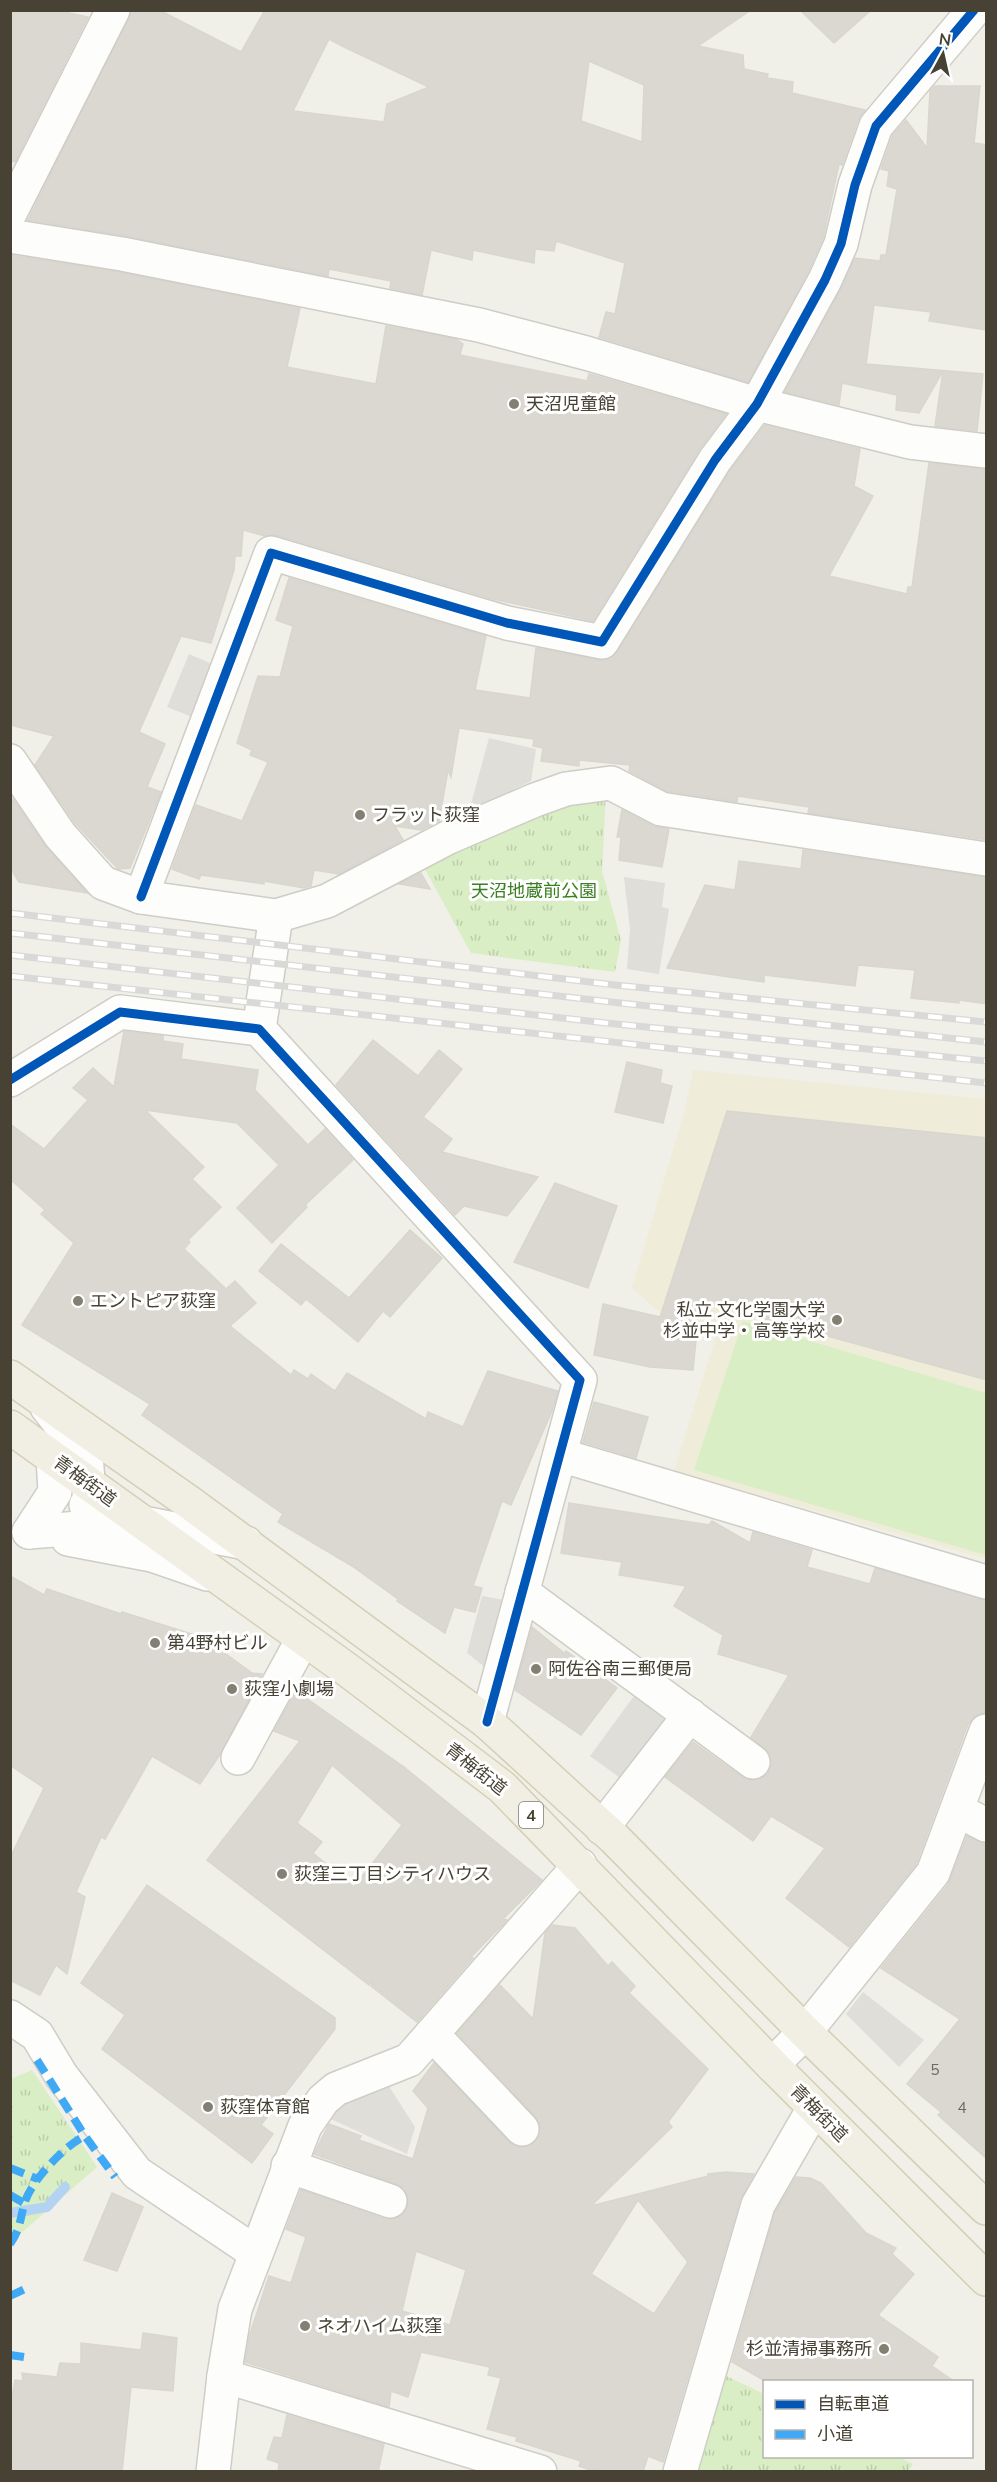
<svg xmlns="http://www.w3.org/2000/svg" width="997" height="2482" font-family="Mulish,'Noto Sans JP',sans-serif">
<defs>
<pattern id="grass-tufts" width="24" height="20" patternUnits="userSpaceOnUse" patternTransform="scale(1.5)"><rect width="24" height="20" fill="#d9eec5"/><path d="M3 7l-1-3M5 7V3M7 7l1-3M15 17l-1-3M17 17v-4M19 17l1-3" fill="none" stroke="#bccdaa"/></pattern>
</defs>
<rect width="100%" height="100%" fill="#f0efe8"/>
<!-- education -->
<polygon fill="#efecd9" points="693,1070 986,1099 986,1559 674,1471 718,1330 657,1310 632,1288 685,1109"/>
<!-- grass -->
<g fill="url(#grass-tufts)">
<polygon points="606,792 602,871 621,940 615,972 471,953 422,864 564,800"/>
<polygon points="32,2070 97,2167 11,2242 11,2079"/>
<polygon points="722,2374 764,2394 764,2456 896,2456 913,2464 907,2472 693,2472"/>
</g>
<!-- garden -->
<polygon fill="#d9eec5" points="743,1321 986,1393 986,1555 694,1470"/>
<!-- parking -->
<g fill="#dfded8">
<polygon points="189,654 212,664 192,717 167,707"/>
<polygon points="489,738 536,749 531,781 469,811"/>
<polygon points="624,877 665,883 662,907 669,909 659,974 627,969 630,929"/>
<polygon points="482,1596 504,1600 491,1672 467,1653"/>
<polygon points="634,1696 667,1721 623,1780 590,1756"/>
<polygon points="863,1992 924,2040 899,2067 846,2014"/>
<polygon points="385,2080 415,2127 407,2154 322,2115"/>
</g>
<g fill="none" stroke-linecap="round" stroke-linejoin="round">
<!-- stream -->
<polyline stroke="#b4d3f2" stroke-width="10" points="10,2213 47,2207 65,2187"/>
</g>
<!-- building -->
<g fill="#dad8d1" stroke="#d9d6ce" stroke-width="1.5" fill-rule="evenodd">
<polygon points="10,10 55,10 88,17 15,162 10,161"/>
<path d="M131,10H159L241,52L265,10H751L698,46L743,55L744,69L768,74L767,78L793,82L792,93L865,110L858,120L842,165L839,164L823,238L808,272L748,382L599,337L606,312L615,314L625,263L556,241L554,251L535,249L534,263L473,250L472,260L431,250L422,295L390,288L391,281L329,269L328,276L126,236L28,220ZM329,39L344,47L429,87L387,104L384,122L293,111ZM589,61L644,85L642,142L581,121Z"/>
<polygon points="800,10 871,10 834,43"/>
<polygon points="935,86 980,86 974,143 987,145 987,330 929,321 931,312 874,305 866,364 983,374 977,431 935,426 943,371 919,413 896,410 897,395 842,383 839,405 785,392 841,289 855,258 880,261 881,255 886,255 897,189 887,186 889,171 881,169 893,135 906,120 927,148 930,91"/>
<polygon points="10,255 119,272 300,308 287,367 376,384 386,326 456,339 463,344 460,355 587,381 589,374 726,414 699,450 593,621 493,599 276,535 265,536 243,530 241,556 235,556 234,570 211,643 181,636 139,732 165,744 147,787 161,792 130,868 118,869 75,823 35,765 54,736 10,725"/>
<polygon points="765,425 860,449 854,486 873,496 829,576 907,594 908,587 912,587 929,463 987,469 987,840 808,813 809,807 738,796 737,802 667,791 629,771 630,765 579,760 579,766 541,761 543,748 533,746 534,739 459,728 451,777 448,770 439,821 421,830 395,826 403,840 339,874 314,870 311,886 304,888 264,881 264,884 201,875 199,879 172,869 196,805 242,821 268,762 250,755 252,750 237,743 258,676 280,677 293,626 276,620 289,578 486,636 475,690 530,698 536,648 598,660 609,659 617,652 730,471"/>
<polygon points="13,799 46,847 87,893 19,882 10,867 10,803"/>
<polygon points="622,810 653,826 669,829 662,867 619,860 621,837 617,837"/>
<polygon points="803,850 987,877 987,1004 959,1000 959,1003 911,998 915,970 858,965 855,986 764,975 764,982 667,968 705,885 735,890 739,861 801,869"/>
<polygon points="421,873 430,889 399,884"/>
<polygon points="124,1031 163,1036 163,1041 183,1044 181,1059 258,1070 255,1090 308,1145 325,1129 353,1160 305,1205 307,1207 272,1243 237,1208 279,1165 237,1123 145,1110 204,1167 192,1179 221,1207 188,1240 190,1242 184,1249 226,1289 235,1281 256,1303 230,1326 291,1375 294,1370 308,1379 311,1374 335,1391 347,1373 426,1419 428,1412 463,1427 488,1371 558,1391 552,1411 511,1505 502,1501 473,1586 482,1588 475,1612 454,1607 445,1633 397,1601 398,1599 352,1566 278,1522 283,1514 142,1415 150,1404 22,1325 74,1243 41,1214 45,1210 10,1179 10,1124 44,1149 88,1100 73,1088 93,1068 114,1087"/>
<polygon points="373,1040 418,1076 439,1050 462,1069 423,1117 452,1139 442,1152 538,1177 507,1216 464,1206 455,1215 336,1085"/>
<polygon points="627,1062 662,1070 660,1083 672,1086 663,1123 615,1112"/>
<polygon points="727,1111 987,1138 987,1380 700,1301 693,1370 650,1367 594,1355 603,1304 660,1317"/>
<polygon points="555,1183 617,1206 588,1288 514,1262"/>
<polygon points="410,1230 442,1258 390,1317 383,1311 358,1342 306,1299 301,1305 259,1271 281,1244 349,1298"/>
<polygon points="594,1402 648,1417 636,1458 583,1442"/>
<polygon points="569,1503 709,1525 712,1521 750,1543 753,1532 812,1550 807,1567 870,1584 875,1568 987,1600 987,1713 975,1716 968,1724 916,1864 849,1947 786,1898 825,1848 771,1816 753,1841 665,1777 693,1742 742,1777 750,1780 760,1779 768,1774 772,1763 770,1754 751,1737 789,1675 718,1654 723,1635 674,1606 686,1586 619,1575 622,1562 561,1553"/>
<polygon points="10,1576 44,1595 47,1589 121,1614 122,1612 204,1638 252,1673 262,1674 221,1753 200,1784 152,1756 105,1839 101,1837 76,1892 85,1897 67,1974 56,1965 40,1995 10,1980 10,1858 44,1788 10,1765"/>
<polygon points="532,1627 564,1653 566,1651 617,1688 581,1735 515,1690"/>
<path d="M296,1691L404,1767L542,1880L503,1919L507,1920L471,1957L473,1958L417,2022L371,1986L373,1980L369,1985L207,1860L300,1741L274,1731ZM332,1765L402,1825L354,1887L313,1853L322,1842L297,1823Z"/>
<polygon points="967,1836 987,1844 987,2159 938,2115 941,2112 907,2084 960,2019 881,1968 948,1885"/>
<polygon points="147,1885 335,2018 335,2029 261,2125 273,2134 252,2163 102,2049 125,2015 81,1983"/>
<path d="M552,1925L575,1928L608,1966L612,1962L635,1986L629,1993L708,2069L668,2122L672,2127L591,2206L708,2176V2174L726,2172L754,2174L740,2200L663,2462L648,2456L643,2472H596L579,2466L581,2461L516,2441L517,2437L487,2429L501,2378L488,2375L490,2367L421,2352L408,2397L391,2391L389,2407L245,2362L250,2334L269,2276L291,2283L306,2237L286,2229L301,2190L384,2219H394L403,2215L407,2208L408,2197L404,2188L397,2184L314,2154L329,2124L361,2136L359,2140L413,2159L428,2108L413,2091L434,2063L509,2142L516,2147H526L535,2142L540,2135V2125L536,2117L457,2033L500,1985L533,2019L545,1933ZM638,2200L688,2262L654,2314L591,2274ZM416,2251L466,2270L450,2325L402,2311Z"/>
<polygon points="796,2177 810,2178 821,2183 866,2233 896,2248 892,2254 914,2274 878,2315 938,2357 932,2366 955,2382 767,2382 732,2362 775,2212"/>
<polygon points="112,2193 143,2207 117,2271 84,2260"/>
<polygon points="143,2333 177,2338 173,2391 131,2387 122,2472 10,2472 10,2392 13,2392 15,2380 23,2381 22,2373 57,2377 60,2363 81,2364 81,2343 141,2350"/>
<polygon points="287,2415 384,2444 378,2472 278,2472 279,2463 267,2459 274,2437 282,2438"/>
</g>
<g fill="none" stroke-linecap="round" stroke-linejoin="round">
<!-- minor casing -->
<g stroke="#cecdc6" stroke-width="36">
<g id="minor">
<polyline points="10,213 113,10"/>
<polyline points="10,236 122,254 479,325 586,353 757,404 910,442 986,451"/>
<polyline points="10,761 60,835 103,883 141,897 276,916 327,901 449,837 535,800 566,789 611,783 661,809 986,859"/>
<polyline points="141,897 271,553 507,623 602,642 715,460 757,404 825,280 841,244 855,185 876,126 974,10"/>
<polyline points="259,1029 276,916"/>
<polyline points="10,1080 120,1012 259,1029 580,1380 487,1722"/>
<polyline points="47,1407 86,1457 90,1502 86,1505"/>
<polyline points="560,1455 986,1582"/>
<polyline points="29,1532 143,1523 246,1543"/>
<polyline points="29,1532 55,1492 53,1457"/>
<polyline points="68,1539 152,1555 207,1574"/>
<polyline points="522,1592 753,1762"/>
<polyline points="238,1758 303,1639"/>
<polyline points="959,1811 986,1825"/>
<polyline points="602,1828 690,1715"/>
<polyline points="10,2017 37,2035 61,2075 137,2173 256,2253"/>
<polyline points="432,2034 522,2129"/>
<polyline points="772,2065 805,2032 933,1873 986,1731"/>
<polyline points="288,2166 390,2201"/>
<polyline points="224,2376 540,2472"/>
<polyline points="213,2472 224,2376 235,2309 305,2126 323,2100 336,2089 409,2060 580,1865"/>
<polyline points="680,2472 758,2205 814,2108"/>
</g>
</g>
<!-- major casing -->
<g stroke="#d4cfb4" stroke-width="36">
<g id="major">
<polyline points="10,1377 190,1503 487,1722 614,1838 805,2032 986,2208"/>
<polyline points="10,1427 349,1671 502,1787 772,2065 986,2279"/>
</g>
</g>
<!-- minor -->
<use href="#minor" stroke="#fdfdfc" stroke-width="33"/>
<!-- major -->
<use href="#major" stroke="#f1eee3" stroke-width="33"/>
<!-- rail casing -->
<g stroke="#d9d9d8" stroke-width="7">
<g id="rail">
<polyline points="10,913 615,985 986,1022"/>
<polyline points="10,933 611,1002 986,1042"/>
<polyline points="10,955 606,1023 986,1061"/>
<polyline points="10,976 986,1083"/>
</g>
</g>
<!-- rail -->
<use href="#rail" stroke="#fff" stroke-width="4.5" stroke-dasharray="14" stroke-linecap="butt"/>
<!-- quiet -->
<g stroke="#3fa9f5" stroke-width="8" stroke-dasharray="15 8" stroke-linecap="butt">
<polyline points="37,2060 85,2136 115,2177"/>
<polyline points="10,2168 38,2179"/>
<polyline points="10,2195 24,2203"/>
<path d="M10,2244C20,2230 20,2220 24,2205C29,2183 65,2145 85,2136"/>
<polyline points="10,2296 29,2287"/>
<polyline points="10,2355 24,2357"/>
</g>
<!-- cycleway casing -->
<g stroke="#fff" stroke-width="13">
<g id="cycleway">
<polyline points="141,897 271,553 507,623 602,642 715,460 757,404 825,280 841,244 855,185 876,126 974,10"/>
<polyline points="10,1080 120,1012 259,1029 580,1380 487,1722"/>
</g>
</g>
<!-- cycleway -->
<use href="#cycleway" stroke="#0057b8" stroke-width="9"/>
</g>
<!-- markers -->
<g fill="#827f73" stroke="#fff" stroke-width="2">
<circle cx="514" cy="404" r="6"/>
<circle cx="360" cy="815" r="6"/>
<circle cx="78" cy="1301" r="6"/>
<circle cx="837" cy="1320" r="6"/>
<circle cx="155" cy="1643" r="6"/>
<circle cx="536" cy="1669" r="6"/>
<circle cx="232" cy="1689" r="6"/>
<circle cx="282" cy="1874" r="6"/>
<circle cx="208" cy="2107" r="6"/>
<circle cx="305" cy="2326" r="6"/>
<circle cx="884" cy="2349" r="6"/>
</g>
<g text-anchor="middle" stroke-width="6" stroke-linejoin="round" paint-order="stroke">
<!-- number labels -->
<g font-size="15" fill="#6c685c">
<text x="935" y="2075">5</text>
<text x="962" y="2113">4</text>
</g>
<!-- shield labels -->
<rect fill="#fff" stroke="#7e7b71" stroke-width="1.5" x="519" y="1802" width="24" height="26" rx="4.5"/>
<g font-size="16" font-weight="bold" fill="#474234">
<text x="531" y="1821">4</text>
</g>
<!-- poi labels -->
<g font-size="18" fill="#474234" stroke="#fff" text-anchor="start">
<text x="526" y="410">天沼児童館</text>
<text x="372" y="821">フラット荻窪</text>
<text x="90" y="1307">エントピア荻窪</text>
<text x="825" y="1316" text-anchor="end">私立 文化学園大学<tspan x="825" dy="21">杉並中学・高等学校</tspan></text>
<text x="167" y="1649">第4野村ビル</text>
<text x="548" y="1675">阿佐谷南三郵便局</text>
<text x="244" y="1695">荻窪小劇場</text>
<text x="294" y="1880">荻窪三丁目シティハウス</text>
<text x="220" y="2113">荻窪体育館</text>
<text x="317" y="2332">ネオハイム荻窪</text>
<text x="872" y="2355" text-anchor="end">杉並清掃事務所</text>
</g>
<!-- park labels -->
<g font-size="18" fill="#3a7f21" stroke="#fff">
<text x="534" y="897">天沼地蔵前公園</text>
</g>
<!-- street labels -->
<g font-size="18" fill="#474234" stroke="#fff">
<text transform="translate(85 1481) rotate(36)" y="6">青梅街道</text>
<text transform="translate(476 1769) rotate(38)" y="6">青梅街道</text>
<text transform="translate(819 2113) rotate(45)" y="6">青梅街道</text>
</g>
</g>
<!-- border -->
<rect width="997" height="2482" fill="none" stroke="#474234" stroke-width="24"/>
<!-- legend -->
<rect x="763" y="2380" width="210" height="78" fill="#ffffff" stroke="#b5b3ae" stroke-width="1.5"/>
<rect x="775" y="2400" width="30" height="9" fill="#0057b8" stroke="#b5b3ae" stroke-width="1.5"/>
<text x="817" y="2410" font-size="18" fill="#474234">自転車道</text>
<rect x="775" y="2430" width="30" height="9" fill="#3fa9f5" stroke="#b5b3ae" stroke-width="1.5"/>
<text x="817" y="2440" font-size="18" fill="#474234">小道</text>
<!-- north arrow -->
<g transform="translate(943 54) rotate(8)" stroke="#ffffff" stroke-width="4.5" paint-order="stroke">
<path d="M0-4.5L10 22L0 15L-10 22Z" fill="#474234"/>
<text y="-9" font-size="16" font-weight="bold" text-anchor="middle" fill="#474234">N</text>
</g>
</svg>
